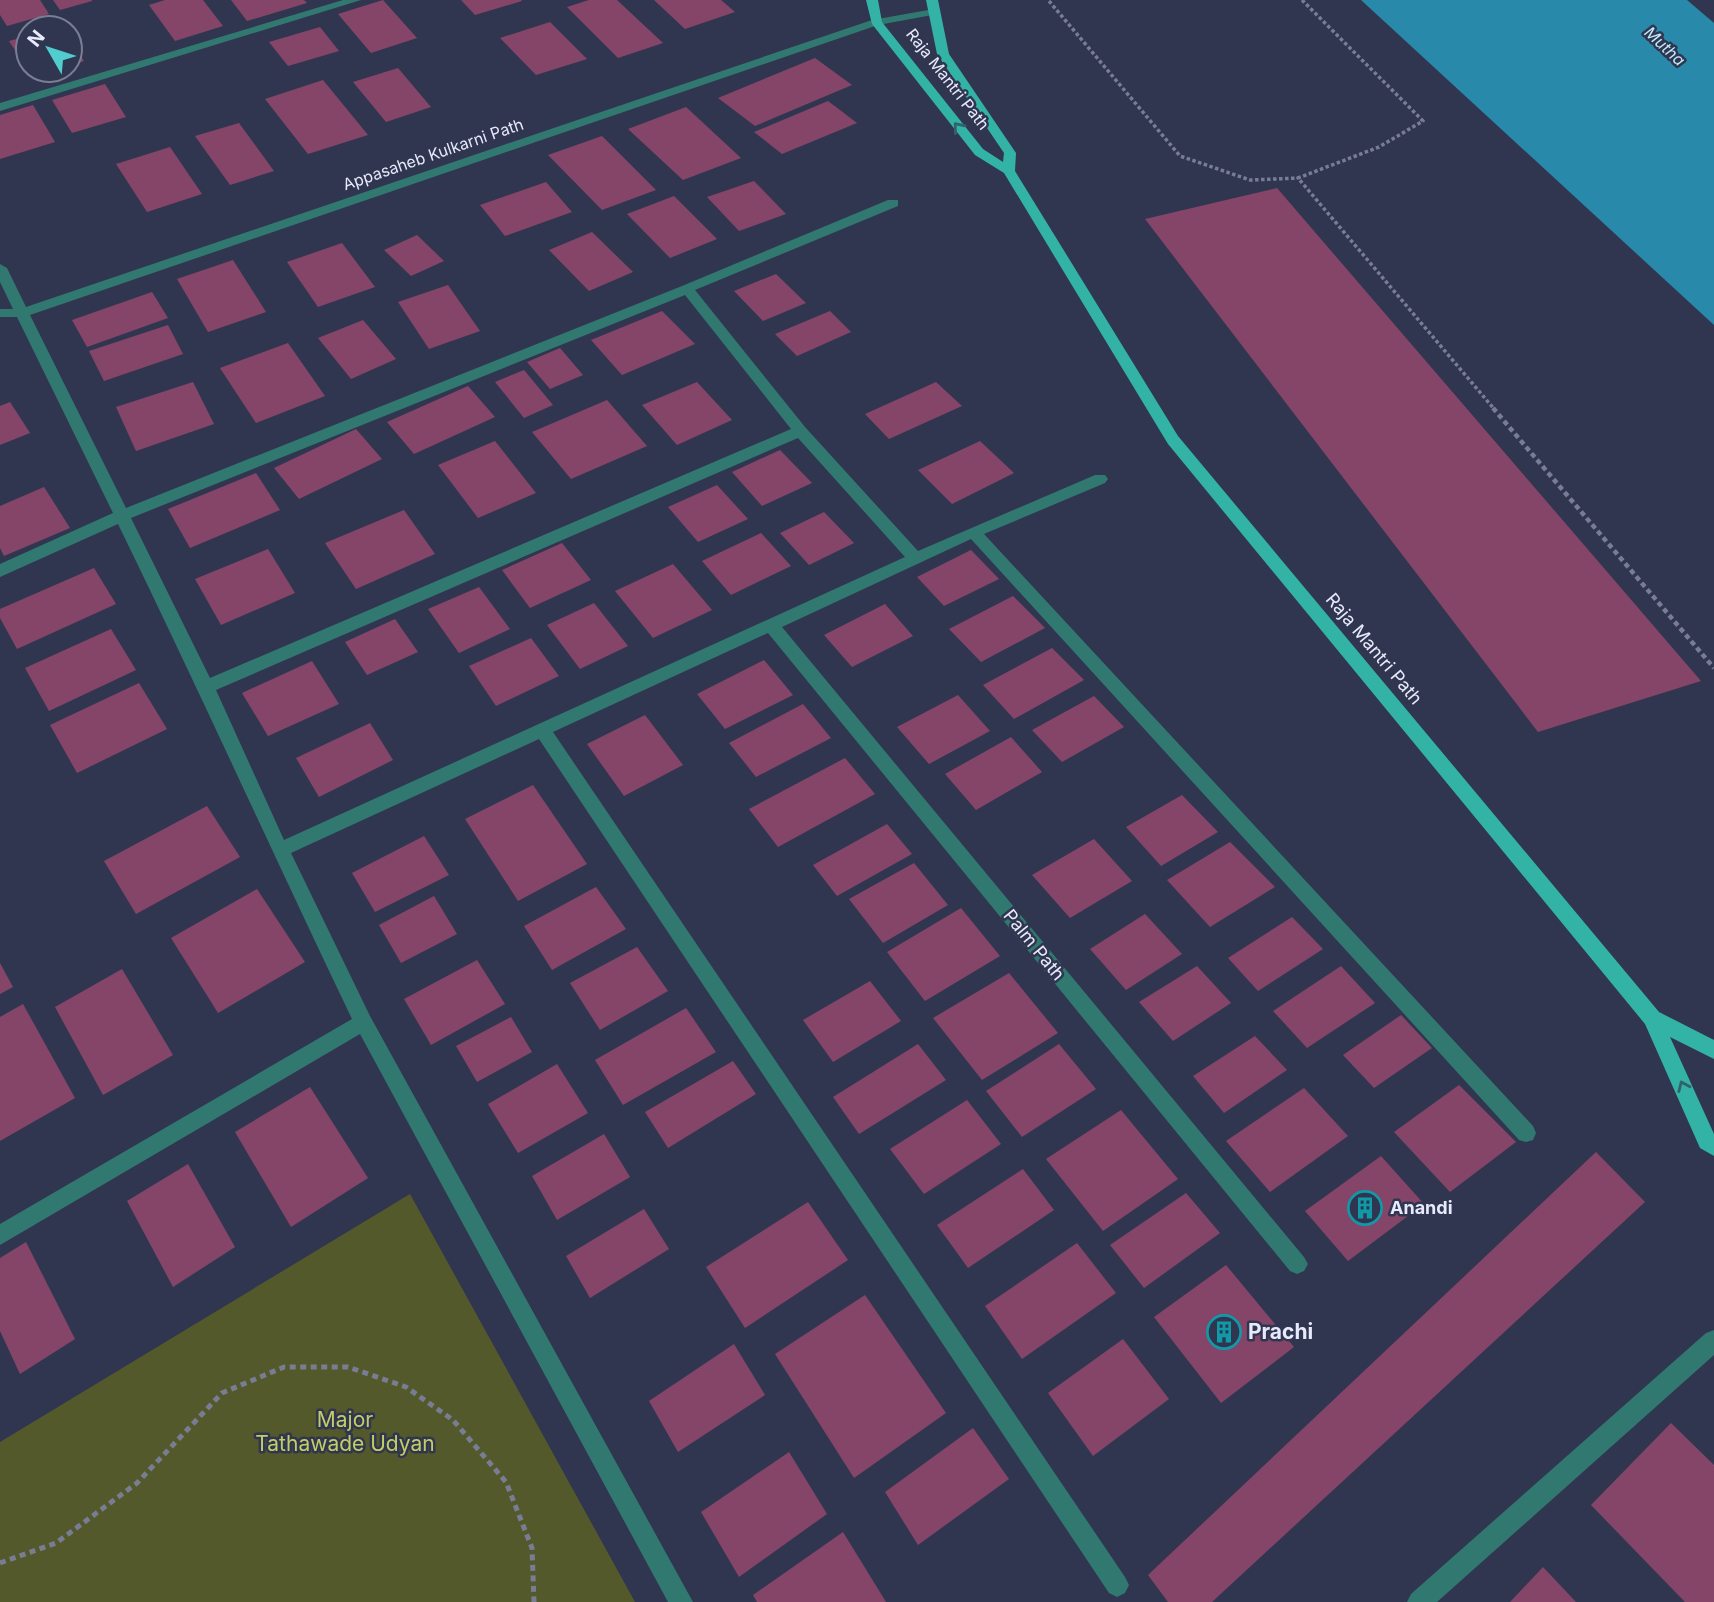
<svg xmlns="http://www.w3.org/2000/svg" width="1714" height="1602" font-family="Inter,sans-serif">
<rect width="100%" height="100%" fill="#313650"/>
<!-- green -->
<polygon fill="#54592b" points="410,1194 635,1602 0,1602 0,1442"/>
<!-- water -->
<polygon fill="#2989aa" points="1361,0 1687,0 1714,23 1714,325"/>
<!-- building -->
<g fill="#854569">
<polygon points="0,0 40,0 49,14 7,26 0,15"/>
<polygon points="53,0 92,0 92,1 60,10"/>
<polygon points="165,0 203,0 223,26 175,41 149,5"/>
<polygon points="231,0 304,0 307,3 247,21"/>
<polygon points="383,0 417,38 371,53 338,14"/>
<polygon points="461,0 521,0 522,1 475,15"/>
<polygon points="589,0 617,0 663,43 618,58 567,7"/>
<polygon points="654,0 721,0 735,12 685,29"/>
<polygon points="550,22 587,59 536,75 500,38"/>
<polygon points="320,27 339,51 288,66 269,42"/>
<polygon points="28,36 28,70 53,71 32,77 9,41"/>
<polygon points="70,40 84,61 70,66"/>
<polygon points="815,58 852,85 755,126 718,98"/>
<polygon points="398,68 431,107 386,122 353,82"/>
<polygon points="323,80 368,135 308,154 265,99"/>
<polygon points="105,84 126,117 72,133 52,100"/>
<polygon points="828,101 857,123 782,154 754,132"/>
<polygon points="33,105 55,142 0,159 0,115"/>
<polygon points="686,107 741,158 683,180 628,129"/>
<polygon points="239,123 274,171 230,185 195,136"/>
<polygon points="602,136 656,190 602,210 548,155"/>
<polygon points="170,147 202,194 147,212 116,164"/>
<polygon points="754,181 786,214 739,231 707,197"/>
<polygon points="546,182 572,212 505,236 480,205"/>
<polygon points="1277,188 1701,681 1538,732 1145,219"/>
<polygon points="674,196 717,239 670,258 627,214"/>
<polygon points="592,232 633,272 589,291 549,250"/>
<polygon points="417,235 444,261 411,276 384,250"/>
<polygon points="342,243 375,287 318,307 287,262"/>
<polygon points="233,260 266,312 208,332 177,279"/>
<polygon points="776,274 806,303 763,321 734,291"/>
<polygon points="448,285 480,331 429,349 398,302"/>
<polygon points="152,292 168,318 87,347 72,320"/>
<polygon points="662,311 695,344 622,375 591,340"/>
<polygon points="830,311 851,332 797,356 775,334"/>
<polygon points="363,320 396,359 351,379 318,338"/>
<polygon points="168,325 183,354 104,381 89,351"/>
<polygon points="288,343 325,396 256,423 220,368"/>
<polygon points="560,348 583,375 550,389 527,362"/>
<polygon points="524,370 553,405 524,418 495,382"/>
<polygon points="193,382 214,424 136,451 116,407"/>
<polygon points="697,382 732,420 677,445 642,405"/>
<polygon points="936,382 962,406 889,439 865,414"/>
<polygon points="468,386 495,417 414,454 387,422"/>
<polygon points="607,400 647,446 571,479 532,432"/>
<polygon points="10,402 30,433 0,445 0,406"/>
<polygon points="356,429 382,459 299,499 274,468"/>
<polygon points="495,441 536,493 478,518 438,465"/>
<polygon points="980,441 1014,473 952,504 918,470"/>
<polygon points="780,450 812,483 762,506 732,472"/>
<polygon points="256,473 280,510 190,548 168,509"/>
<polygon points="717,485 748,519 698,542 668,507"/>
<polygon points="44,487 70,528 4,556 0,548 0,506"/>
<polygon points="404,510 435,554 356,589 325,543"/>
<polygon points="824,512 854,543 809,565 780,533"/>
<polygon points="761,533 791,566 731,595 702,561"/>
<polygon points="562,543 591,580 530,608 502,570"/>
<polygon points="268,549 295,593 221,625 195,579"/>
<polygon points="971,550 999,579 944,606 917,577"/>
<polygon points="673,564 712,610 653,638 615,591"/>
<polygon points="94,568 116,604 17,649 0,618 0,609"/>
<polygon points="479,587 510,629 459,653 428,609"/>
<polygon points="1013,596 1045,628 981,662 949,629"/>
<polygon points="594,603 628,646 580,669 547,625"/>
<polygon points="885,604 913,636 852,667 824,635"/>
<polygon points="395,619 418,652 367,675 345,642"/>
<polygon points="111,629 136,670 49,711 25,668"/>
<polygon points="531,638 559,676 496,706 469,666"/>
<polygon points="1052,648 1084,680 1014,719 983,685"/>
<polygon points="764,660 793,695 725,729 697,694"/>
<polygon points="312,661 339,704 268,736 242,693"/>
<polygon points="139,683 167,729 77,773 50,725"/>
<polygon points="958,695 990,731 929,764 897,727"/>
<polygon points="1094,696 1124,727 1062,762 1032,730"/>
<polygon points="803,704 831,738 756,777 729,743"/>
<polygon points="645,715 683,765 624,796 587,744"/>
<polygon points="370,723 393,760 319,797 296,758"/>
<polygon points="1011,737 1042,772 976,810 945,774"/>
<polygon points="845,758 875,794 778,847 749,809"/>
<polygon points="533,785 587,864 518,901 465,819"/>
<polygon points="1182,795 1218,832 1161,866 1126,827"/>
<polygon points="207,806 240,857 136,914 104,861"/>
<polygon points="887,824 912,854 837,896 813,865"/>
<polygon points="424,836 449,875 375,912 352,873"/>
<polygon points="1094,839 1132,881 1070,918 1032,875"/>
<polygon points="1230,842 1275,887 1210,927 1167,880"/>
<polygon points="914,863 948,905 883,943 849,899"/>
<polygon points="596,887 626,929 552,970 524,926"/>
<polygon points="257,889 305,962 218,1013 171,938"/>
<polygon points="434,896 457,934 401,963 379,925"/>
<polygon points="961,908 1000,956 925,1001 887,952"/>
<polygon points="1145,914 1182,954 1126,990 1090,949"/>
<polygon points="1292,917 1323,949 1258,991 1228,958"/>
<polygon points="637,947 668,991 600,1030 570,983"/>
<polygon points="477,960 505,1004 431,1045 404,999"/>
<polygon points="0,963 13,987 0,994"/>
<polygon points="1197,966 1231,1003 1173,1041 1139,1002"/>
<polygon points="1341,966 1375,1003 1307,1048 1273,1011"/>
<polygon points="122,969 173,1055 103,1095 55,1007"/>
<polygon points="1009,973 1058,1033 982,1080 933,1018"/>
<polygon points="870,981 901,1021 833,1062 803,1020"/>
<polygon points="23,1004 75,1098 0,1141 0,1017"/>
<polygon points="686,1008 716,1052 623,1105 595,1060"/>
<polygon points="1401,1015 1432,1048 1374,1088 1343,1055"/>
<polygon points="511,1017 532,1052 477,1082 456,1046"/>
<polygon points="1255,1036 1287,1070 1224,1113 1193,1076"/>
<polygon points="918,1044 946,1080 859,1134 833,1097"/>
<polygon points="1059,1044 1096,1089 1022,1137 986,1091"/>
<polygon points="733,1061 756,1094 668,1148 645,1112"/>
<polygon points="557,1064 588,1113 518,1153 488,1104"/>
<polygon points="1459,1085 1516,1142 1450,1192 1394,1132"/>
<polygon points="310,1087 368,1178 291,1227 235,1132"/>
<polygon points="1304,1088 1348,1136 1270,1192 1226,1141"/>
<polygon points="967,1100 1001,1144 924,1194 890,1149"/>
<polygon points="1121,1110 1178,1179 1103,1231 1046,1159"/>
<polygon points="604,1134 630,1177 557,1220 532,1176"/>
<polygon points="1596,1152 1645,1202 1212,1602 1168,1602 1148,1575"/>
<polygon points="1381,1156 1424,1204 1348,1261 1305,1211"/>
<polygon points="188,1164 235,1247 173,1287 127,1201"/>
<polygon points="1023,1169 1054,1210 968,1268 937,1225"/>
<polygon points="1186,1193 1220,1233 1144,1288 1110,1245"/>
<polygon points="808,1202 848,1260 745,1328 706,1267"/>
<polygon points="644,1209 669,1249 590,1298 566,1256"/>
<polygon points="26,1242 75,1339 20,1374 0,1331 0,1258"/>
<polygon points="1077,1243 1116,1293 1022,1359 985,1306"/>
<polygon points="1226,1265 1294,1347 1221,1403 1154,1317"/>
<polygon points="865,1295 946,1413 854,1478 775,1354"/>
<polygon points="1123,1339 1169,1399 1093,1456 1048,1393"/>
<polygon points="734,1344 765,1395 678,1452 649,1401"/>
<polygon points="1671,1423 1714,1465 1714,1602 1685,1602 1591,1505"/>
<polygon points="973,1428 1009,1479 918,1545 885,1492"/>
<polygon points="789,1452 827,1514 739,1577 701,1512"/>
<polygon points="843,1532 886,1602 757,1602 753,1595"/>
<polygon points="1543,1567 1576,1602 1510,1602"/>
</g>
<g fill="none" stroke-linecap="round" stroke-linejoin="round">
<!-- path-far2 -->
<g stroke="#787d93" stroke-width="3.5" stroke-dasharray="3.5 2.5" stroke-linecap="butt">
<polyline points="1302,0 1423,121 1379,147 1298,178 1495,410"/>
<polyline points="1049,1 1180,156 1250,180 1298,178"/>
</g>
<!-- path-far1 -->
<polyline stroke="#787d93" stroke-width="4.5" stroke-dasharray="5 3.5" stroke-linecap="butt" points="1493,408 1714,668"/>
<!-- path -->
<polyline stroke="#787d93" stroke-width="5" stroke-dasharray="6 4.5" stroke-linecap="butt" points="0,1563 56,1543 137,1483 222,1393 284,1367 348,1367 406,1387 453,1420 506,1482 532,1548 534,1602"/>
<!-- minor -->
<g fill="#317871" fill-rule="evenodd">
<polygon points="343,0 361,0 0,111 0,103"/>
<path d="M934,9L938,10V14L878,25L30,315L126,508L682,286L888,200H898V206L695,290L805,427L918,551L1095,475H1105L1108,479L1105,483L984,534L1533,1126L1536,1133L1533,1140L1526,1142L1519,1140L971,539L782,627L1304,1257L1308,1264L1304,1271L1297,1274L1290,1271L768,633L553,732L1125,1577L1129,1585L1125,1593L1117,1597L1109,1593L539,739L291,853L370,1016L693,1602H668L360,1034L0,1245V1224L352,1019C273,854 198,688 118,524L0,577V564L113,513L17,317H0V309H13L0,282V264L7,268L26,307L872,20ZM685,295L791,429L210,678L131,518ZM798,438L905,557L284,840L216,690Z"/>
<polygon points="1714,1330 1714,1355 1437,1602 1407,1602 1411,1594 1706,1333"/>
</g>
<!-- major -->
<polygon fill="#33b2a6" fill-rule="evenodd" points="866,0 878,0 882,22 983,149 1003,162 1004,153 937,54 926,0 938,0 949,54 1016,153 1015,171 1178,436 1659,1012 1714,1040 1714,1059 1670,1037 1714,1134 1714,1156 1700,1148 1645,1024 1168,444 1004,173 975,155 872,24"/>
</g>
<!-- one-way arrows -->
<defs><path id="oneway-chevron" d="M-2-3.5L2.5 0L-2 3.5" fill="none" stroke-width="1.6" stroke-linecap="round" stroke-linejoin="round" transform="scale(1.75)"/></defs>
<g stroke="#32616e">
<use href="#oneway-chevron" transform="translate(958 127) rotate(-129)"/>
<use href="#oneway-chevron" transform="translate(1683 1086) rotate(-114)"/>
</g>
<!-- icons -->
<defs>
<g id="building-ring" transform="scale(1.75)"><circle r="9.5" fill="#313650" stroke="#0f9aa8" stroke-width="1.5"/><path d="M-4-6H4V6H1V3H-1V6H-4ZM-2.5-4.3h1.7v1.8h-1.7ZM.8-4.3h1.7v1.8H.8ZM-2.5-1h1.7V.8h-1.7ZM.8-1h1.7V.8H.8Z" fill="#0f9aa8"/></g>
</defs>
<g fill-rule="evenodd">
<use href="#building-ring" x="1365" y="1208"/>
<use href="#building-ring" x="1224" y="1332"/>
</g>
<g text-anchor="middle" stroke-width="5" stroke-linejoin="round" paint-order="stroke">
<!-- far-water labels -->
<g font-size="16" font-style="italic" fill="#beeafc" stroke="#313650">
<text transform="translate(1665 46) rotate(43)" y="6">Mutha</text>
</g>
<!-- far-street labels -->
<g font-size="16" fill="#e7eafc" stroke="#313650">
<text transform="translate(948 79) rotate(52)" y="6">Raja Mantri Path</text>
<text transform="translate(433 154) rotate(-19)" y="6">Appasaheb Kulkarni Path</text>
</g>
<!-- street labels -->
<g font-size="18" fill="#e7eafc" stroke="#313650">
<text transform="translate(1374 649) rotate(50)" y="6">Raja Mantri Path</text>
<text transform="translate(1034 945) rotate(51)" y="6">Palm Path</text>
</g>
<!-- poi labels -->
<g font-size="18" font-weight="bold" fill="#e7eafc" stroke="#313650" text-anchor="start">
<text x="1390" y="1214">Anandi</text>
</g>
<!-- near-poi labels -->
<g font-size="21" font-weight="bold" fill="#e7eafc" stroke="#313650" text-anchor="start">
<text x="1248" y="1339">Prachi</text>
</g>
<!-- near-park labels -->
<g font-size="21" fill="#c1cd65" stroke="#313650">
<text x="345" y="1427">Major<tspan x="345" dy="24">Tathawade Udyan</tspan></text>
</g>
</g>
<!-- north arrow -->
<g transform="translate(49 49) rotate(309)"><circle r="33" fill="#313650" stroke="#7a7e95" stroke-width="2"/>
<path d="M0-5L12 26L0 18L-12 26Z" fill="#52cdcf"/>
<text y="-10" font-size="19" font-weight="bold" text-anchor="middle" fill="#e7eafc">N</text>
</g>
</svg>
